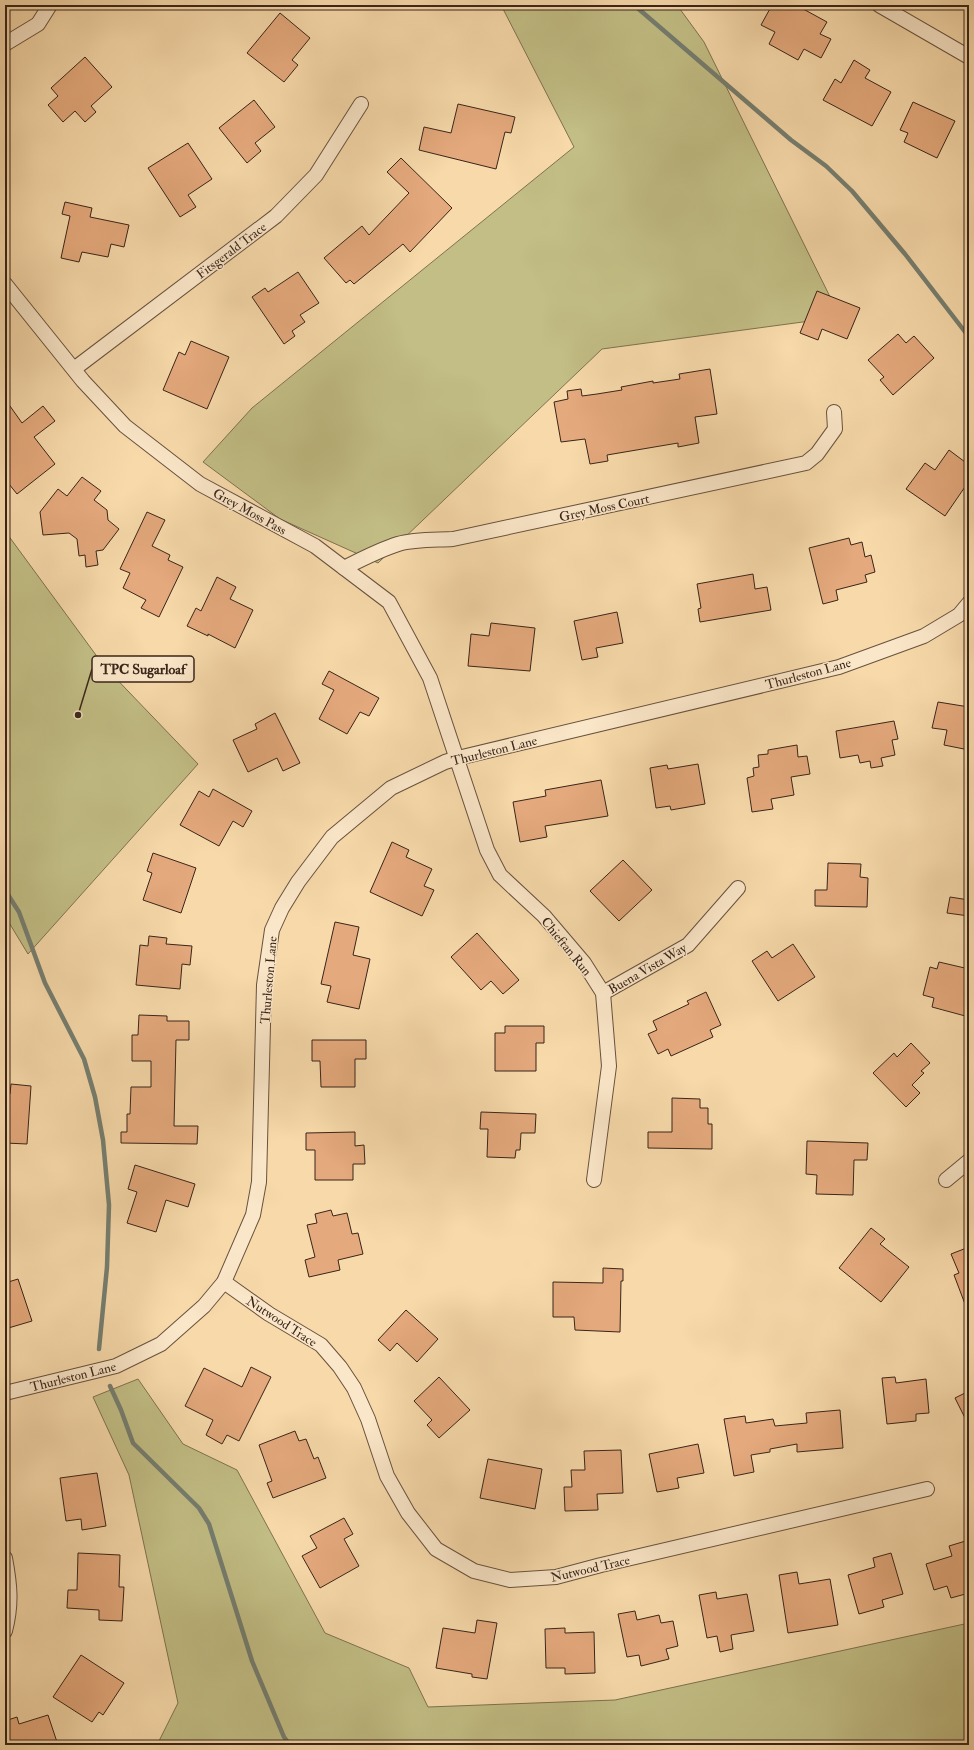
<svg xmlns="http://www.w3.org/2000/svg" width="974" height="1750" font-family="'IM FELL Double Pica',serif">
<rect width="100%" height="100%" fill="#f7d9aa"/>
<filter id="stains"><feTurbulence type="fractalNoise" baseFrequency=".005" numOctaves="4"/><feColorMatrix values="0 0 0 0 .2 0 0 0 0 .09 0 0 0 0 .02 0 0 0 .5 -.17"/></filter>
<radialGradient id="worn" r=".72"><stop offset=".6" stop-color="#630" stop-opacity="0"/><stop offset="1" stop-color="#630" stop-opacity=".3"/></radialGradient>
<!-- green -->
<g fill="#c2be85" stroke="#7e7250">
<polygon points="501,5 677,5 704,42 840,317 602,349 378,563 280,519 203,462 252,408 574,147"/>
<polygon points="5,531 104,666 198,764 28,954 5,916"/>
<polygon points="138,1379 183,1444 237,1470 325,1633 409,1668 428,1707 615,1700 969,1623 969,1745 157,1745 178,1703 129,1475 93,1397"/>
</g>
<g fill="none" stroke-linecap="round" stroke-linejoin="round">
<!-- stream -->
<g stroke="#757e70" stroke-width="4.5">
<polyline points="634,5 791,140 826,166 852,191 905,254 969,337"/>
<polyline points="5,890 19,912 45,983 84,1059 95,1097 103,1140 109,1205 107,1267 99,1349"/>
<polyline points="110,1386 121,1410 133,1443 199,1508 209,1524 252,1661 284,1737 290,1745"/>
</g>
</g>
<!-- building -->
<g fill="#e4a97c" stroke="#39251a">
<polygon points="772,5 796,5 827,22 820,34 831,39 821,58 804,49 798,60 769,44 775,32 761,25"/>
<polygon points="280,13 310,38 292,60 298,65 284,82 247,53"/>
<polygon points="85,57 112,87 91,106 96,112 85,122 75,111 63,122 48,105 58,96 51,88"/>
<polygon points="854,60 870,70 865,78 891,92 872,126 823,100 835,79 841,83"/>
<polygon points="254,100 275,127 255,143 261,151 247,163 219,128"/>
<polygon points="913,102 955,121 937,158 904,142 908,133 900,130"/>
<polygon points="458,104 515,117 511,133 505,132 496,169 419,150 424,127 451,133"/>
<polygon points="188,143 212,179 188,195 196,207 180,217 148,168"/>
<polygon points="401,158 452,208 410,252 403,244 354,284 350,280 346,283 324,258 362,226 369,235 409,193 387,172"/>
<polygon points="65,202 92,208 90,217 129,225 124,247 111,244 108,257 82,252 79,262 61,258 70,216 62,214"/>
<polygon points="298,272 319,303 300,315 305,322 292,331 295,336 284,344 252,297 265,288 268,292"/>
<polygon points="817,291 860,308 847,339 822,329 818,340 800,333"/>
<polygon points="898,334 906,343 914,336 934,358 893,395 880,380 884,377 868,360"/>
<polygon points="191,341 229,357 207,409 163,390 179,352 185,355"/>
<polygon points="710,369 717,414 695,417 699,443 678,447 678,443 607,455 608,461 590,464 585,439 561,442 554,402 568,399 567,391 581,389 582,396 597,394 622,390 621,387 653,381 653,383 680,379 679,374"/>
<polygon points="5,399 22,423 43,406 55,421 34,437 55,464 17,494 5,479"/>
<polygon points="949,450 969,465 969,481 945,516 906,489 925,463 935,470"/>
<polygon points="82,477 101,491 94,500 107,510 108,520 119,529 103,550 96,551 98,565 86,567 85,555 79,556 77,539 69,533 43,535 40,512 58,489 67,496"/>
<polygon points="147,512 165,520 152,546 170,555 168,560 183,567 159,617 141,608 146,600 123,588 130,573 120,569"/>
<polygon points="849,538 851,545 862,542 865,557 871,555 875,572 865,575 867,582 836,590 838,600 823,604 809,548"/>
<polygon points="753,574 755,589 767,587 771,610 700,622 698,609 701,608 697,584"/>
<polygon points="217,577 236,587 230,599 253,610 235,648 208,634 208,636 187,626 196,608 201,611"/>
<polygon points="617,612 623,643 596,648 598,657 582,660 574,621"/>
<polygon points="491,623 535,628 530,671 468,666 471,634 489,636"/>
<polygon points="329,671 379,698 369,716 360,712 347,734 319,719 334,690 322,684"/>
<polygon points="938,702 969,707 969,750 944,745 947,730 932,728"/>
<polygon points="275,713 300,763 283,771 277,758 248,772 233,740 257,729 255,724"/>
<polygon points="894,721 898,739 892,740 895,755 881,758 883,766 871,768 870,761 860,763 858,755 840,758 836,731"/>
<polygon points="797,745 798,757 807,756 810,774 791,777 794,795 771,799 773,809 752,812 747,778 754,776 753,768 759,767 758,755 768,754 768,750"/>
<polygon points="698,764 705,804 671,810 670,806 656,808 650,768 667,765 668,769"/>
<polygon points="601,780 608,816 545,826 547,837 520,842 513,802 546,796 545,790"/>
<polygon points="213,789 252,811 243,827 233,821 219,846 180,825 199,791 209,797"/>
<polygon points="392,842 409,850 406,857 432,869 424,886 434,890 422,916 370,892"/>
<polygon points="153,853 196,868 181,913 143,900 152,873 147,871"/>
<polygon points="623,860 652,890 619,921 590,891"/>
<polygon points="828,863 861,864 860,877 868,878 867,907 815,906 815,890 827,890"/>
<polygon points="950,897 969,900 969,916 947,913"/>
<polygon points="335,922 359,927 353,955 370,959 359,1009 327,1002 331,986 321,984"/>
<polygon points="477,933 519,980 503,994 491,981 481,990 451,957"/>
<polygon points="149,936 167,938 166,944 192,946 190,965 182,964 180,989 136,985 140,945 148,946"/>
<polygon points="793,944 815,977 778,1001 752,961 767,951 772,958"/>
<polygon points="939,962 969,969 969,1017 932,1007 934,998 923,995 930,967 937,969"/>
<polygon points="706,992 721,1025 710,1030 713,1037 671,1056 668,1049 658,1054 648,1034 657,1030 653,1021 689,1004 687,1001"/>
<polygon points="139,1015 167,1016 167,1021 189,1021 189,1040 176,1040 174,1126 198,1126 197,1144 121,1143 121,1132 127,1132 127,1114 130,1114 131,1087 151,1087 151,1061 132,1061 132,1035 138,1035"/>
<polygon points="505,1026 544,1026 544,1043 536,1043 536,1071 495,1071 495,1033 505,1033"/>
<polygon points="312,1040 366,1040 366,1059 355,1059 355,1087 321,1087 320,1061 312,1061"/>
<polygon points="911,1043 930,1063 921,1071 924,1073 912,1085 920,1093 906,1107 873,1073 894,1053 897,1057"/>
<polygon points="11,1084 31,1086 27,1144 5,1143 5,1094 10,1094"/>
<polygon points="672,1098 700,1099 700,1108 708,1108 708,1124 712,1124 712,1149 648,1148 648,1132 672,1132"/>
<polygon points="481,1112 536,1114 535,1133 521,1133 520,1150 516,1150 515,1158 487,1157 488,1129 480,1129"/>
<polygon points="355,1132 355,1146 364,1145 365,1164 353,1164 353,1180 315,1180 315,1150 306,1150 306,1133"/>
<polygon points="807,1141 868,1143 867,1160 854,1160 853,1195 816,1194 817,1175 806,1174"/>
<polygon points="135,1165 195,1184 188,1207 166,1200 156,1232 127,1223 137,1192 128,1189"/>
<polygon points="331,1210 333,1216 347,1213 352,1234 358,1233 363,1254 338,1260 340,1270 309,1277 305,1260 315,1257 307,1225 317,1223 315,1214"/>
<polygon points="871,1228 885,1239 880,1244 909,1267 881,1302 839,1268"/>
<polygon points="969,1247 969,1312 968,1312 954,1275 959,1273 951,1254"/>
<polygon points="603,1268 623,1269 623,1281 621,1281 620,1332 575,1330 574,1317 553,1317 553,1282 603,1283"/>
<polygon points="18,1279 32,1321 5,1329 5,1283"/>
<polygon points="406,1310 438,1339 417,1362 397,1343 390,1351 378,1340"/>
<polygon points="251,1367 271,1377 239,1441 227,1435 222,1444 206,1435 213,1420 185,1406 204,1368 242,1387"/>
<polygon points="439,1377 470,1410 439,1438 427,1425 432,1420 414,1401"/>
<polygon points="895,1377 896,1383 926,1379 929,1413 916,1414 916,1421 887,1424 882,1378"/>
<polygon points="969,1391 969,1426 955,1398"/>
<polygon points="840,1410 843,1448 797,1452 797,1444 770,1449 770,1452 751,1455 754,1472 734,1476 724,1419 745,1416 746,1423 773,1419 775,1426 807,1423 806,1413"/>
<polygon points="295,1431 299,1441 306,1439 314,1459 318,1457 326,1478 273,1498 267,1483 272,1481 259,1445"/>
<polygon points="698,1444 704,1473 677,1478 679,1488 657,1492 649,1454"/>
<polygon points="621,1450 623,1493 597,1494 598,1510 565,1511 564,1487 572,1487 571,1470 585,1470 584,1451"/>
<polygon points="488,1459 542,1469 535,1509 480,1498"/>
<polygon points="97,1473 106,1526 82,1530 81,1519 66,1521 60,1478"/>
<polygon points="344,1518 353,1534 344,1539 359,1566 320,1588 302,1556 317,1548 310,1536"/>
<polygon points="969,1540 969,1593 951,1598 947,1586 934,1590 926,1564 952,1556 949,1546"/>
<polygon points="78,1553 120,1555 119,1587 124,1587 122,1621 99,1620 99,1610 67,1608 68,1590 77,1590"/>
<polygon points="891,1553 903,1594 882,1600 884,1607 859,1614 848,1575 875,1567 873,1558"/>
<polygon points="797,1572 799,1584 830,1579 838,1625 788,1633 779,1575"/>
<polygon points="716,1592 717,1599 747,1594 754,1631 731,1635 733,1649 720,1652 717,1636 707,1638 699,1595"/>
<polygon points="635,1611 637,1620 659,1615 661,1623 673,1621 678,1646 666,1649 669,1659 641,1666 639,1655 627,1657 618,1614"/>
<polygon points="477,1620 497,1623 487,1679 472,1677 472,1674 436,1668 443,1628 475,1633"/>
<polygon points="565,1628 565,1633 594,1632 595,1673 565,1674 565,1668 546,1668 545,1629"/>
<polygon points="81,1655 124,1683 103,1715 99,1712 92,1722 53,1697"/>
<polygon points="48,1715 58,1745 5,1745 5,1721 17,1717 19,1724"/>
</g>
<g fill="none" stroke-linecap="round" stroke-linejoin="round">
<!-- minor casing -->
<g stroke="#68523e" stroke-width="16">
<g id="minor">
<polyline points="879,5 969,57"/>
<polyline points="5,44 38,24 50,5"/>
<polyline points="5,284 83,381 125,426 200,484 315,546 389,602 430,678 487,850 500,875 544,916 584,963 603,993 609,1066 594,1180"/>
<polyline points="74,369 276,216 316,175 361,104"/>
<path d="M344,568C362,559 379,550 398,544C415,539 434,540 453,539L806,463L817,454L835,429L834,412"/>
<polyline points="603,993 688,945 738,888"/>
<polyline points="946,1180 969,1161"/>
<polyline points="224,1282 269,1314 321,1345 340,1367 354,1388 368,1419 387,1476 408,1513 436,1549 474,1571 510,1580 556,1577 601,1565 927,1489"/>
<polyline points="5,1393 116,1366 161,1344 204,1306 224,1282 253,1215 259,1182 264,985 272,930 282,908 298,882 332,837 391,788 445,762 458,758 839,667 924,636 959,615 969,603"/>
<path d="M5,1558C10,1585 12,1604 5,1631"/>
</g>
</g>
<!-- minor -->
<use href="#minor" stroke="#fae6c8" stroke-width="14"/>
</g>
<g text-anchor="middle" stroke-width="3" stroke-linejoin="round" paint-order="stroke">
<!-- street labels -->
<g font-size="13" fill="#39251a" stroke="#fae6c8">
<text transform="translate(231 250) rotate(-37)" y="5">Fitsgerald Trace</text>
<text transform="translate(604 507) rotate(-12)" y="5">Grey Moss Court</text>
<text transform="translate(250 511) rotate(29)" y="5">Grey Moss Pass</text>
<text transform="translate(808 673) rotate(-15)" y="5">Thurleston Lane</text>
<text transform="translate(494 750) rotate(-14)" y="5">Thurleston Lane</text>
<text transform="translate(567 946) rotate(51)" y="5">Chieftan Run</text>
<text transform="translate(647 968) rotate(-30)" y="5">Buena Vista Way</text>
<text transform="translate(268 980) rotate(-85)" y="5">Thurleston Lane</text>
<text transform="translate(282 1321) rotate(33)" y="5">Nutwood Trace</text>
<text transform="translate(73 1376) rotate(-14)" y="5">Thurleston Lane</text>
<text transform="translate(590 1568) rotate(-13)" y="5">Nutwood Trace</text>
</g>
</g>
<!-- callouts -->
<path fill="none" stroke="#39251a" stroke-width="1.5" d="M78 715L92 669"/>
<circle fill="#39251a" stroke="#fae6c8" stroke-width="1.5" cx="78" cy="715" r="4"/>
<rect fill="#fae6c8" stroke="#39251a" stroke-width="1.5" x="92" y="656" width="102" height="26" rx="4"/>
<g font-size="14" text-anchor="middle" font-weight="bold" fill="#39251a">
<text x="143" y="674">TPC Sugarloaf</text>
</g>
<!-- margin -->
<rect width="974" height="1750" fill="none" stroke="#f7d9aa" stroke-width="20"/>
<rect x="6" y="6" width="962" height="1738" fill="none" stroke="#39251a" stroke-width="2"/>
<rect x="10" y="10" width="954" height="1730" fill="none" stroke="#39251a"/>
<rect width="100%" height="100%" filter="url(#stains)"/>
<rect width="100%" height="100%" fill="url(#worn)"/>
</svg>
